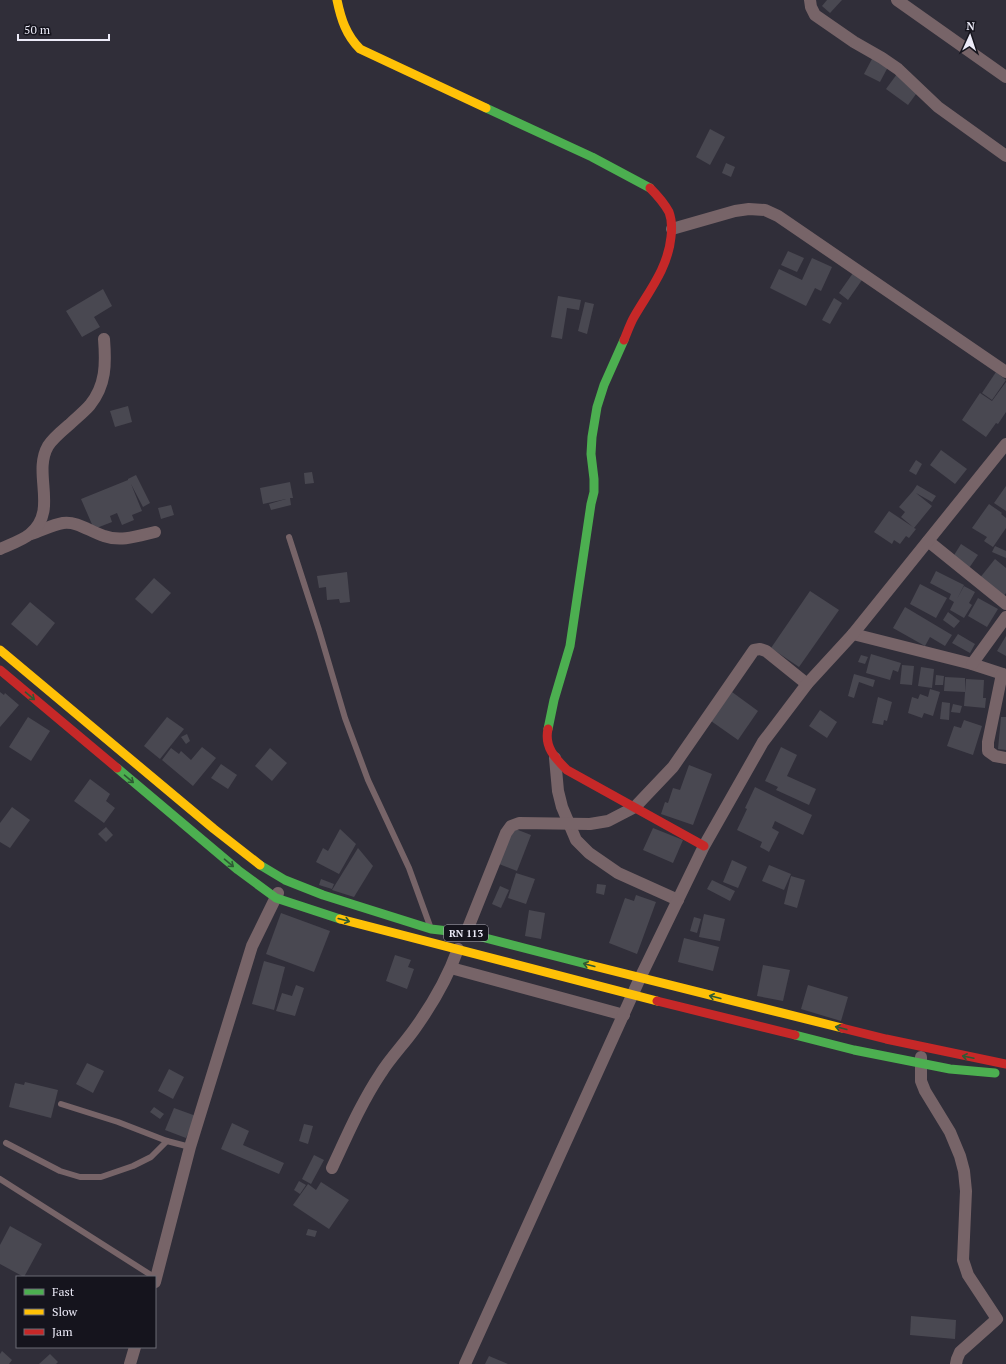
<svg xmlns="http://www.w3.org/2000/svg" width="1006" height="1364" font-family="'PT Serif',serif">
<rect width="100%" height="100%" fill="#302e39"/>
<!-- building -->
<g fill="#494851">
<polygon points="827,0 842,0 830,13 822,6"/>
<polygon points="873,57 889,65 880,82 864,74"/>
<polygon points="897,74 919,90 908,105 886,89"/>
<polygon points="710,129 725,137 710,165 696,157"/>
<polygon points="726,163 735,167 731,177 722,173"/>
<polygon points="788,251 804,258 797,272 781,265"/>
<polygon points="812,258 832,267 821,291 815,288 806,306 770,288 779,269 802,280"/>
<polygon points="853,273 862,280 848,300 839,293"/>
<polygon points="103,289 112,306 94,317 100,327 82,337 66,311"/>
<polygon points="558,296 581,300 579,310 567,308 562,339 551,337"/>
<polygon points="834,298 842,303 830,324 822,320"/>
<polygon points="585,302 594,304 587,334 578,331"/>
<polygon points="996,372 1006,380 992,400 982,393"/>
<polygon points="1006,382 1006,412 998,424 996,423 986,437 962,420 980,393 992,401"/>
<polygon points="128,406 132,422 115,427 110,411"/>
<polygon points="941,450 967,469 955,484 930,465"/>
<polygon points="916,460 922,464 916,475 909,471"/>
<polygon points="312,472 314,483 305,484 304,473"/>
<polygon points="136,475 150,503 143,507 131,484 142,511 132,515 134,520 122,525 117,513 110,516 112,522 94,529 81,499 128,480 128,479"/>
<polygon points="290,482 293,498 290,498 291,505 271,510 269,504 286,499 263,504 260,488"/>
<polygon points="917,485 936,496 932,502 916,493 932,506 914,528 916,529 909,538 906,536 900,544 894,540 892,544 874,532 889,511 913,527 901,517 905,512 899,507 913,491"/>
<polygon points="1006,486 1006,511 994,503"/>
<polygon points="989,504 1002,513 1001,514 1006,518 1006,528 993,547 984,541 987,537 972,528"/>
<polygon points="171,505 174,515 161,519 158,508"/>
<polygon points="961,544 978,555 967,571 951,560"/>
<polygon points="995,546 1006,551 1006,558 992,552"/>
<polygon points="995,559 1006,568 1006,593 1003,597 979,579"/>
<polygon points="936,571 964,585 957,599 964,586 975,592 969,603 972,605 964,618 950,610 954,602 949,599 951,594 930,583"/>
<polygon points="347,572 350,602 340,603 339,599 327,600 326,587 319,588 317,576"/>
<polygon points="154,578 171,593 152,614 135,599"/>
<polygon points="920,584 947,598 936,618 910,604"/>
<polygon points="810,591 839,610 799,667 771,648"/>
<polygon points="978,598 998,609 987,627 968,616"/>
<polygon points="30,602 55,623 37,646 11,624"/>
<polygon points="905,607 952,635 945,646 930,637 925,646 893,628"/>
<polygon points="948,612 960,621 954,628 943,620"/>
<polygon points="958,634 975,644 970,653 952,643"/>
<polygon points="1006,636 1006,656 997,651"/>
<polygon points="871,654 901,663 898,672 893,670 890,680 866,673"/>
<polygon points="861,655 868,657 865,664 858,662"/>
<polygon points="902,665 914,666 912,685 900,684"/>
<polygon points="921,667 934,669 932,688 918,686"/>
<polygon points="854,674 875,680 873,687 859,682 854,698 848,696"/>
<polygon points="936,675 944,676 943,685 935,685"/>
<polygon points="945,677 965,678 965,692 944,691"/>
<polygon points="966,679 984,680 983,698 986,698 985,708 964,706"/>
<polygon points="930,689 940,692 933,716 924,713 922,718 908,713 912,697 918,699 920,694 928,697"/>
<polygon points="0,692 4,695 5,693 19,705 0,727"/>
<polygon points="732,692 758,711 738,740 711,721"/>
<polygon points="878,697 892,702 887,721 884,720 883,725 872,723"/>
<polygon points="942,702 950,703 949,720 940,719"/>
<polygon points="953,704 962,706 960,713 951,712"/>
<polygon points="820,710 837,722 827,738 809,726"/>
<polygon points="28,717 50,731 31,761 9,747"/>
<polygon points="167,717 184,729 160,759 144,746"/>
<polygon points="1001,717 1006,717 1006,750 998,749"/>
<polygon points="964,720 982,726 973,755 947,746 954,726 961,728"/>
<polygon points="187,734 190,741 186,744 181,737"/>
<polygon points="202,747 216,758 193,786 162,760 171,748 179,754 181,751 191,760"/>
<polygon points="781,747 797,755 787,776 816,789 809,805 776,790 778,787 765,781"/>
<polygon points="270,748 287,763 272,781 255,766"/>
<polygon points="221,764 237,775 228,789 211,778"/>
<polygon points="689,765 712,774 693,825 661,814 665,802 668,803 673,788 680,790"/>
<polygon points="90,779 110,794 106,801 115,808 104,823 74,801"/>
<polygon points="755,787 812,815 803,835 775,821 772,828 779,832 769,852 760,847 762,842 737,830 747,809 745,808"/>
<polygon points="12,807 30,820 10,848 0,842 0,823"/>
<polygon points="106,827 113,835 106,842 98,834"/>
<polygon points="513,828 531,835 517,871 499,864"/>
<polygon points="653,828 683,840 673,863 643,850"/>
<polygon points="340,829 356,844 339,874 316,862 323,848 328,851"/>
<polygon points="358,848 373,866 354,897 332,890"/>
<polygon points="732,860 747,867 738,888 723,882"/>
<polygon points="769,865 791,874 784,890 762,881"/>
<polygon points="516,873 535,879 526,904 508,898"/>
<polygon points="791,876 805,880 797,908 784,904"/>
<polygon points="321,879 334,884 332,889 319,885"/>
<polygon points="712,880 735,891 730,901 707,889"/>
<polygon points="597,884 606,885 604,895 596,893"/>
<polygon points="500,886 509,890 501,908 492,904"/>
<polygon points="636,895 656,902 637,954 609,943 625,898 634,901"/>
<polygon points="529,910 545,913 541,939 525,936"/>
<polygon points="281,913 330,931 314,972 266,954"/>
<polygon points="704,914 725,919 720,941 699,937"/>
<polygon points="694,917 701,919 697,933 690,931"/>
<polygon points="684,938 719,947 713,971 678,962"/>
<polygon points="395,955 411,960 408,967 414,969 407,989 386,981"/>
<polygon points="264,961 285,967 274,1010 252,1004"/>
<polygon points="763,965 790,970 783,1001 757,996"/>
<polygon points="296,985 304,988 295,1016 276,1011 282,993 292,996"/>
<polygon points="808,985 848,997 841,1021 801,1009"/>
<polygon points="87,1063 104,1071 93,1093 76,1084"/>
<polygon points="169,1069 184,1077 173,1099 158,1091"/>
<polygon points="25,1082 58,1090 51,1118 9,1107 15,1083 24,1085"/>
<polygon points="154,1107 164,1114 160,1119 150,1112"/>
<polygon points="174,1108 196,1116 186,1138 165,1130"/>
<polygon points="232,1123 249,1131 243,1145 284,1163 279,1174 221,1149"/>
<polygon points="304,1124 313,1126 308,1144 299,1141"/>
<polygon points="314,1155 324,1160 311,1184 302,1179"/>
<polygon points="299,1181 306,1185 300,1194 294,1190"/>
<polygon points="321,1182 349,1200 329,1229 293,1205 308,1184 316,1190"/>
<polygon points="10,1226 42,1244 24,1277 0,1264 0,1245"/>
<polygon points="308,1229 317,1231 315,1237 306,1235"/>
<polygon points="911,1316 956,1320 955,1339 910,1335"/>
<polygon points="2,1351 12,1360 9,1364 0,1364 0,1354"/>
<polygon points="50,1354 58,1362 56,1364 39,1364"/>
<polygon points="489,1356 508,1364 485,1364"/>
</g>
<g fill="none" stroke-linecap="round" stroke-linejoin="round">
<!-- lane -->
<g stroke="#776468" stroke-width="6">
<polyline points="289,537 319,630 345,718 368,780 409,868 430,926"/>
<polyline points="61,1104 118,1122 167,1141 190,1147"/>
<polyline points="6,1143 60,1171 80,1177 101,1177 133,1166 151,1157 167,1141"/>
<polyline points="0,1179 154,1277"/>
</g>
<!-- street -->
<g stroke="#776468" stroke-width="12">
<polyline points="810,0 811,7 815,15 854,42 882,58 898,69 938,107 1006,156"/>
<polyline points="897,0 1006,77"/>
<polyline points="672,229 735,211 749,209 765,210 778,216 1006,372"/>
<path d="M31,534C41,531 52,525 63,523C78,521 90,532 104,536C121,542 138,536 155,532"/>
<polyline points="928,541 1006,604"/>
<path d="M0,549C9,545 23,540 30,534C59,510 32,474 48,446C53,438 63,430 70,424C76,418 84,412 90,405C106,385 106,364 104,339"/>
<polyline points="853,634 972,664 1006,675"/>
<polyline points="972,664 1006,617"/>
<polyline points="1002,674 988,742 988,751 995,756 1006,758"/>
<polyline points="555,758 558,791 562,807 576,840 589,853 618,873 678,900"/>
<polyline points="466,933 506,833 511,826 519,823 590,824 608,821 635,807 673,767 754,650 760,649 766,651 807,684"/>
<polyline points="451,968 624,1015"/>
<polyline points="921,1057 921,1081 925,1091 950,1132 960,1156 964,1171 966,1191 963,1260 968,1275 997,1319 960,1352 957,1359 956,1364"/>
<path d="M332,1168C347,1136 361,1103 381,1073C391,1057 405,1043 416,1027C433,1003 448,977 458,949"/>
<polyline points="155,1282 190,1147 252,946 278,893"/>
<polyline points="130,1364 135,1347"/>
<polyline points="465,1364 640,978 704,846 763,742 807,684 853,634 1006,444"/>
</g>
<!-- fast -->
<g stroke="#4caf50" stroke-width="9">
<polyline points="486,108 592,157 650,188"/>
<polyline points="548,729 554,700 570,646 591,504 594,492 594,479 591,454 592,437 597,407 604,385 624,340"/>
<polyline points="117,768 238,870 276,898 340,919"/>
<polyline points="260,865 285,880 323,895 431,929 466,933 590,965"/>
<polyline points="795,1035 854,1050 950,1069 995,1073"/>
</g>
<!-- slow -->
<g stroke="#ffc107" stroke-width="9">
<path d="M337,0C341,19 346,35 360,49L486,108"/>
<polyline points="0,650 214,829 260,865"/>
<polyline points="340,919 657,1001"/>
<polyline points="590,965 842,1028"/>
</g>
<!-- jam -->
<g stroke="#c62828" stroke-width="9">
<path d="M624,340C627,333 630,324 634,317C649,291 668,268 671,237C672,229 672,220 669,212C664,203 657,195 650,188"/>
<polyline points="0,670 117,768"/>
<path d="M548,729C544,747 555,758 567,770L704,846"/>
<polyline points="657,1001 795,1035"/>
<polyline points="842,1028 886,1039 1006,1064"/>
</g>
</g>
<!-- one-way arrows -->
<defs><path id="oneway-shaft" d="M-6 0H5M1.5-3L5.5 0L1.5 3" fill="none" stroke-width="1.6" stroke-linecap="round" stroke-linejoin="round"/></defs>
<g stroke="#2e5a34">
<use href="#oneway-shaft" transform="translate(30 696) rotate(40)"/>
<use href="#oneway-shaft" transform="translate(129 779) rotate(40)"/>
<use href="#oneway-shaft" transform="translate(229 863) rotate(40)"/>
<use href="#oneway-shaft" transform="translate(344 920) rotate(15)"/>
<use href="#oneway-shaft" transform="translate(589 965) rotate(-165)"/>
<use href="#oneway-shaft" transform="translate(715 997) rotate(-166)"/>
<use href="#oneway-shaft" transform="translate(841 1028) rotate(-166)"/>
<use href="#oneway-shaft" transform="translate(968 1057) rotate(-168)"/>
</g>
<g text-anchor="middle" stroke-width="3.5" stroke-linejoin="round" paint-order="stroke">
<!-- shield labels -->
<rect fill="#15141d" stroke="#acaab6" stroke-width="1" x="444" y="925" width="44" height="16" rx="3"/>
<g font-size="10" font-weight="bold" fill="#ecebf8">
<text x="466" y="937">RN 113</text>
</g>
</g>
<!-- legend -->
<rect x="16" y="1276" width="140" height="72" fill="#15141d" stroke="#6b6a75"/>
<rect x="24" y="1289" width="20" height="6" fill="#4caf50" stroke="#6b6a75"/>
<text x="52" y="1296" font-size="12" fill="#ecebf8">Fast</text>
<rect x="24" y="1309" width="20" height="6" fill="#ffc107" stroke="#6b6a75"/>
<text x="52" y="1316" font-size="12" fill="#ecebf8">Slow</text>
<rect x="24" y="1329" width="20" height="6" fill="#c62828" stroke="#6b6a75"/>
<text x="52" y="1336" font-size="12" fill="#ecebf8">Jam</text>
<!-- north arrow -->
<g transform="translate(970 36) rotate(3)" stroke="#15141d" stroke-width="3" paint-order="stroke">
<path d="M0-3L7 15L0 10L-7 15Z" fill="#ecebf8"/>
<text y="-6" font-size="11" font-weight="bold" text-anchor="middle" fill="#ecebf8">N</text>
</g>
<!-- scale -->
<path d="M18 34v6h91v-6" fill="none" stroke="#ecebf8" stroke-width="2"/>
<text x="24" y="34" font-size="12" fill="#ecebf8" stroke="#15141d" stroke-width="3" paint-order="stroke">50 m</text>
</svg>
